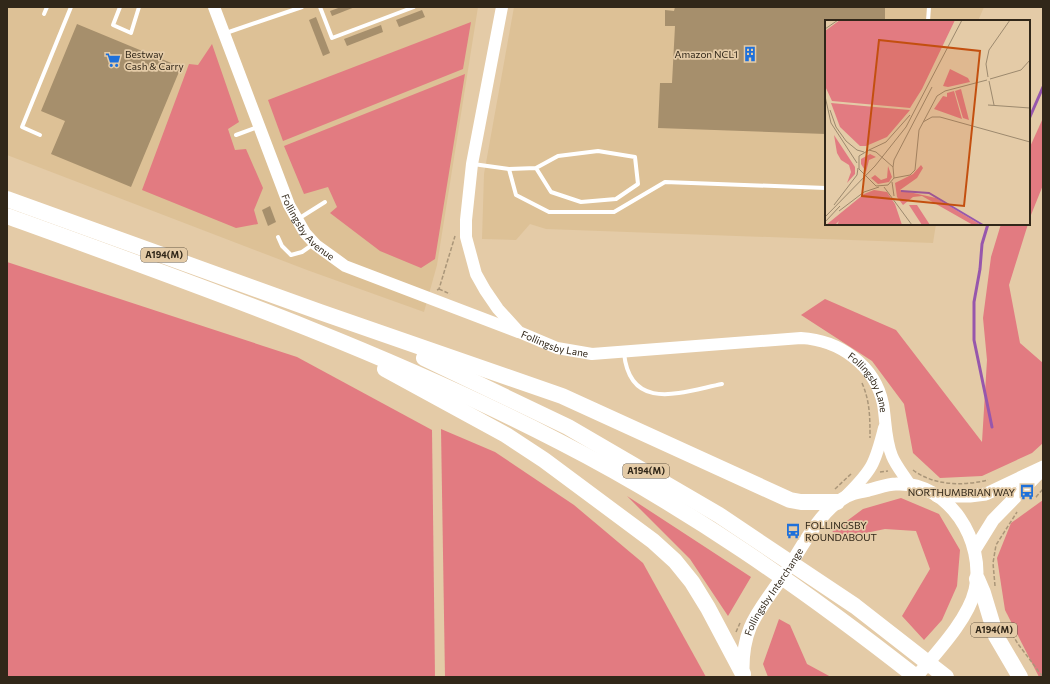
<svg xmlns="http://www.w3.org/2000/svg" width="1050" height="684" font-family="Commissioner,sans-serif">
<rect width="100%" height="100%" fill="#e4cba7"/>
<!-- built -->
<g fill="#ddc196">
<polygon points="7,7 478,7 437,265 424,312 307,270 7,155"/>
<polygon points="514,7 984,7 978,21 826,21 826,224 936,224 933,243 546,229 530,224 516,240 482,239 484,174"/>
</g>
<!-- green -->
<g fill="#e27b81">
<polygon points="471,22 463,69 283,141 268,100"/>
<polygon points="212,44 239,122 228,129 235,150 246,149 263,188 254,210 258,224 236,228 142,190 189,64 198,65"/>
<polygon points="465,74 435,259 421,268 380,251 330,213 337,207 328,187 304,194 284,146"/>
<polygon points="1043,118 1043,185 1029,220 1029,149"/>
<polygon points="1001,224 1028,224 1009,285 1020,343 1043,363 1043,443 1032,453 982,476 940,478 913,453 904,404 872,361 801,315 825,299 896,330 982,442 987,360 983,318 991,257"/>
<polygon points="7,262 297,357 432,430 435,677 7,677"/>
<polygon points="441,429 495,452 574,505 643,563 706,677 445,677"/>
<polygon points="627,496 751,577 728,616 690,559"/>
<polygon points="901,498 939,514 960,550 957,586 942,620 924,640 902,616 930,569 916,531 885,529 851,536 832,532 863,509"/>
<polygon points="1043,500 1043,677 1039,677 1005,610 997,558 1011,523"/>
<polygon points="779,619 790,625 807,664 831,677 768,677 763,664"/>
</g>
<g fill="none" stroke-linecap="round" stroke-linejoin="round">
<!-- stream -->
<g stroke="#9757ac" stroke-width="3">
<polyline points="1029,119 1043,87"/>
<polyline points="988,224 982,244 980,269 974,302 974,340 992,427"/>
</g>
</g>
<!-- building -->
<g fill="#a68f6c">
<polygon points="341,7 355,7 332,16 330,11"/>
<polygon points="675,7 885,7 885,21 826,21 826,134 658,128 660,83 672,83 675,26 665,26 665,10 674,11"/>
<polygon points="422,10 425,17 399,27 396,20"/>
<polygon points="316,17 330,53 323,56 309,20"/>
<polygon points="77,24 181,67 131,187 51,154 65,121 41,111"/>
<polygon points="381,25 383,32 347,46 344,39"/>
<polygon points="270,206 276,222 268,226 262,210"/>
</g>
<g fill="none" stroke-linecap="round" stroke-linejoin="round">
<!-- path -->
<g stroke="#aa9679" stroke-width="1.5" stroke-dasharray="4 2" stroke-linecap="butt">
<polyline points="439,289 450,294"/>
<polyline points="437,290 439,289 455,236"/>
<path d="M862,383C870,401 870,418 870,438"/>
<path d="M913,470C934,486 964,486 988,480"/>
<polyline points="880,472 888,471"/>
<polyline points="835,489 852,473"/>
<polyline points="1030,498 1036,497 1043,489"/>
<polyline points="995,586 993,563 996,545 1017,512"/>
<polyline points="1006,624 1018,644 1043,677"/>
<polyline points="736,632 740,623"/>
</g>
<!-- lane -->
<g stroke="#fff" stroke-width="4">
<polyline points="120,7 113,25 131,33 139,7"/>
<polyline points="320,7 332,38 414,7"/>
<polyline points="44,14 47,7"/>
<polyline points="928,21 929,7"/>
<polyline points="226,33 302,7"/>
<polyline points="40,135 22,127 71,7"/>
<polyline points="236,135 258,127"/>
<polyline points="473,164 509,169 536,168 558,156 598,151 635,157 638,184 616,199 581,202 551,192 536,168"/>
<polyline points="509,169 516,195 549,212 614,212 665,182 826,188"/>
<polyline points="298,219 325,202"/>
<polyline points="278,237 282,246 291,255 302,252 312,245"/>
<path d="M624,353C630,413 682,392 722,384"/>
</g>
<!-- secondary -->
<g stroke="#fff" stroke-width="12">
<path id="s1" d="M214,7L289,205L305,233L316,245L345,266L518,332"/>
<path id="s2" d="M502,7L472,164L466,220V237L476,274L485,290L498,309L519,332L557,348L592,354L801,338C839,340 875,365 883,404C886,421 885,439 892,456C896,466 904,475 910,485"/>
<path d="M847,495C872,470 875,464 884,428"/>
</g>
<!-- primary -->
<g stroke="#fff" stroke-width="13">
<polyline points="937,496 970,496 986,494 1043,467"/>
<polyline points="975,549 993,520 1039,473"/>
<path id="s3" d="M743,673C742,626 758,613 783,576C799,553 816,517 839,501C848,494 858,492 869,490C878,488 887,484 896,484C949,481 986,542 975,590C968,620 936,653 916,677"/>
</g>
<!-- highway -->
<g stroke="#fff" stroke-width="16">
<polyline points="7,199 320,312 562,396 790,500 801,502 837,502"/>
<path d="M7,216C194,284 383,350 560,442C687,507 804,589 916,677"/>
<polyline points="424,358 568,427 719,515 855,606 946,677"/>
<polyline points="385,369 506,435 544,460 653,541 675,561 692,582 708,608 743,674"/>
<polyline points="977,579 983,593 996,636 1020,677"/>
</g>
</g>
<!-- icons -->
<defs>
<g id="building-bare" transform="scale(1.2)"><path d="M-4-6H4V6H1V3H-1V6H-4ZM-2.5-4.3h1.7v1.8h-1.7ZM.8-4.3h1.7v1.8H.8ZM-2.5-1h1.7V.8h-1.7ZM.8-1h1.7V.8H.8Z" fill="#1e70da" stroke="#e4cba7" stroke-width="2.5" paint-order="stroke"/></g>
<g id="supermarket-bare" transform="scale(1.2)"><path d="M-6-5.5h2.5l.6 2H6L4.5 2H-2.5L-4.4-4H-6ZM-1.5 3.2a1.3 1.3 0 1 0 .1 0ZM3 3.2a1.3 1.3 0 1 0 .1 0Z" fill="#1e70da" stroke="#e4cba7" stroke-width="2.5" paint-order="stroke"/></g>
<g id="bus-bare" transform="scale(1.2)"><path d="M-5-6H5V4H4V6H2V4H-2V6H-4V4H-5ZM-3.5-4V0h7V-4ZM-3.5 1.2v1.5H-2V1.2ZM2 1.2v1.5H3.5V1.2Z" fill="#1e70da" stroke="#e4cba7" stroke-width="2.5" paint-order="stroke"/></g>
</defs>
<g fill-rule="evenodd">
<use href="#building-bare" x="750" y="54"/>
<use href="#supermarket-bare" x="113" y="60"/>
<use href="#bus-bare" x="1027" y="492"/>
<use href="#bus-bare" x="793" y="531"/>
</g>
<g text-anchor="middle" stroke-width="3.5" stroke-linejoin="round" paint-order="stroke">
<!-- shield labels -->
<g fill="#e4cba7" stroke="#675844" stroke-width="1">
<rect x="141" y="248" width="46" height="14" rx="3"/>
<rect x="623" y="464" width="46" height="14" rx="3"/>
<rect x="971" y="623" width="46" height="14" rx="3"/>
</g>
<g font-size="9" font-weight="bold" fill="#312719">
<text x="164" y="258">A194(M)</text>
<text x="646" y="474">A194(M)</text>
<text x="994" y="633">A194(M)</text>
</g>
<!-- poi labels -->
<g font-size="10" fill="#312719" stroke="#e4cba7" text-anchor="start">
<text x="125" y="58">Bestway<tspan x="125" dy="12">Cash &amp; Carry</tspan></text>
<text x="738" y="58" text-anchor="end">Amazon NCL1</text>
<text x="1015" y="496" text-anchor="end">NORTHUMBRIAN WAY</text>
<text x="805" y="529">FOLLINGSBY<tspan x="805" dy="12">ROUNDABOUT</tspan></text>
</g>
<!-- street labels -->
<g font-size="10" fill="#312719" stroke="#e4cba7">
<text dy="4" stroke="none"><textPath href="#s1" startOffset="241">Follingsby Avenue</textPath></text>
<text dy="4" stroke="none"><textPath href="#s2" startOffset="382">Follingsby Lane</textPath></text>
<text dy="4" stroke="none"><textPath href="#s2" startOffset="717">Follingsby Lane</textPath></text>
<text dy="4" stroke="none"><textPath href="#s3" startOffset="89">Follingsby Interchange</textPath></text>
</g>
</g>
<!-- overview -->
<g transform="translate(825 20)">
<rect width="205" height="205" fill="#e4cba7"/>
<path d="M15,0H130L97,69L85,88L7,81L0,66V11ZM125,49L143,58L145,62L123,67L118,66ZM136,69L144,100L138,98L130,71ZM129,71L137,99L109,89L118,76L122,77V73ZM6,83L50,87L85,90L62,117L41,126H35L15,107ZM9,115L30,147V154L22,163L26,152L24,145L16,140L12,133ZM45,134L51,137L44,140L41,152L36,144V139ZM96,145L98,148L92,158L75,170L111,178L156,205H148L97,176L88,177L78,185L72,177L70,163L88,154ZM63,146L67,157L64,162L53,164L46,158L50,155L56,160L62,158ZM49,170L62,172L70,184L77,205H12L14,201L10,205H1L39,174ZM84,185H92L105,205H97Z" fill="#e27b81"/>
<path fill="none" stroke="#9757ac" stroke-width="2" d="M76,171L104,173L158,205"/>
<path fill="none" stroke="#9c896e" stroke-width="1" d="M0,9L13,0M163,57L161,44L164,30L185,0M165,59L196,50L205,40M164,61L169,85M0,76L6,103L32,143M163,85L205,88M5,90L11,107L21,121L32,130L39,132M98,102L107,97H115L205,122M44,130L51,132L68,147L69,158L63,165L51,166L34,149V136ZM44,130L61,122L85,95M68,147L69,140L107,67M69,158L85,155L90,150L94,110L112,76L120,71L162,60M67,162L69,176M59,167L87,205M9,185L32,155L33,148M14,191L39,172L54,167M0,197L50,146L81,107L137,0M0,202L15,186"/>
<path fill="#c34f0f" fill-opacity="0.15" stroke="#c34f0f" stroke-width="2" d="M54,20L155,31L139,186L37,176Z"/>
<rect width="205" height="205" fill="none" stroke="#312719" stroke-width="2"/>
</g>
<!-- border -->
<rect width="1050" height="684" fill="none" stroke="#312719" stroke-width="16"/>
</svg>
